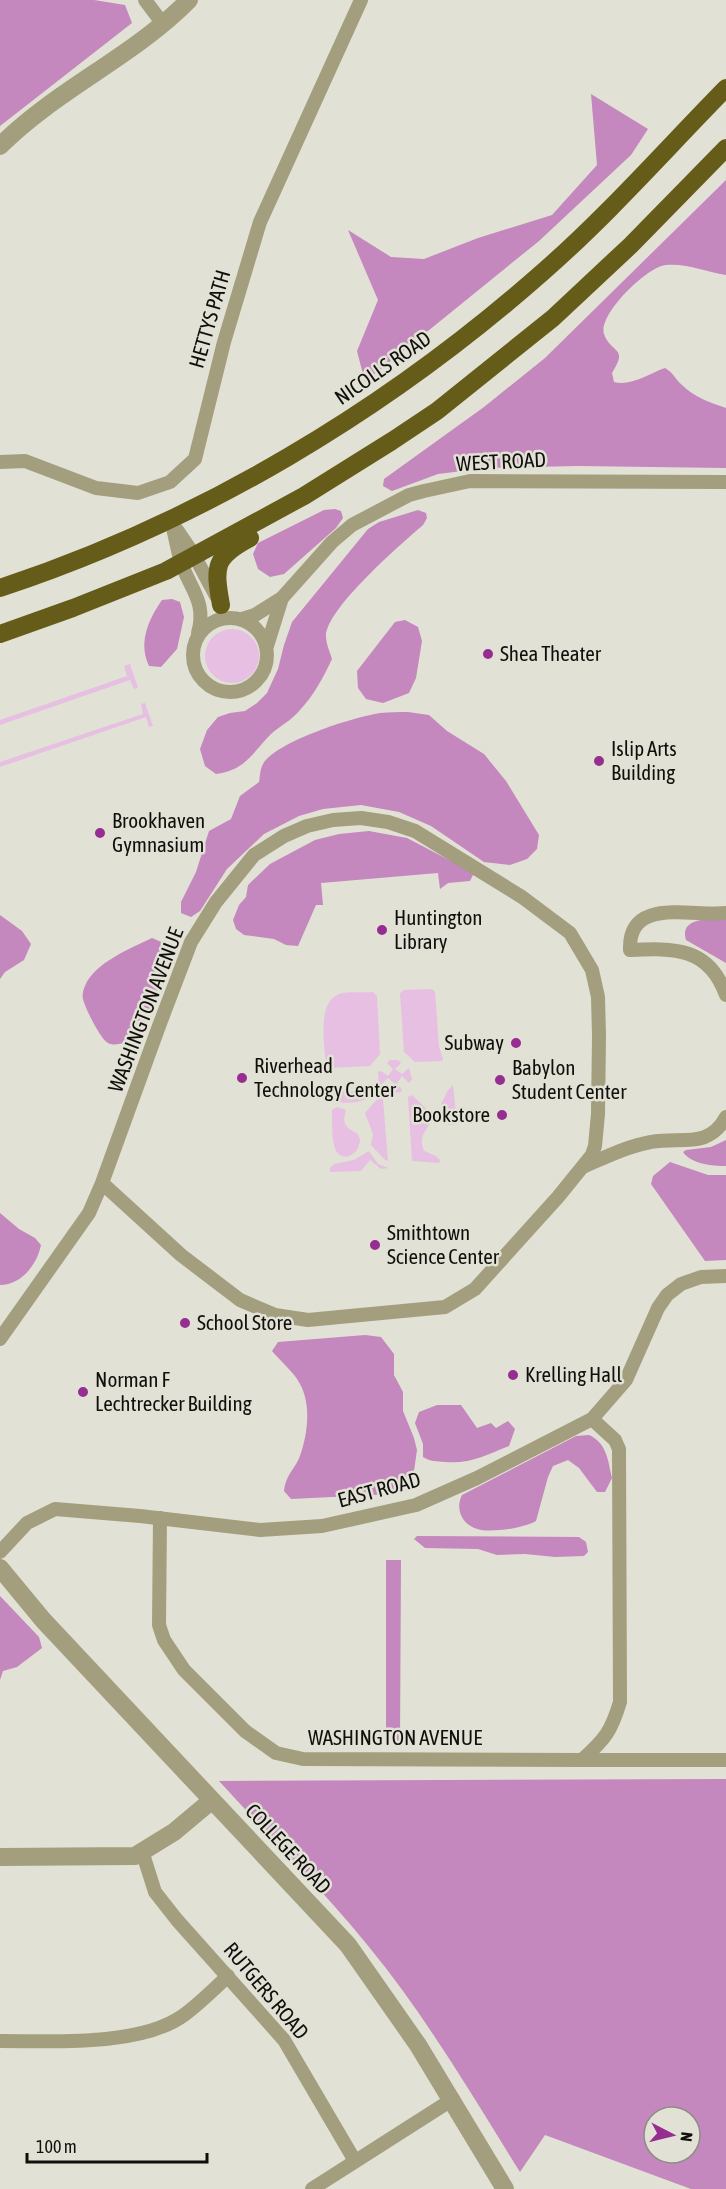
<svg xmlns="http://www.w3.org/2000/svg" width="726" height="2189" font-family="'Asap Condensed',sans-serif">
<rect width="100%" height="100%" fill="#e2e1d5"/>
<!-- green -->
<g fill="#e6bfe2">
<circle cx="232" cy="656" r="27"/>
<polygon points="130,664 138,688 134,689 130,680 0,725 0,720 127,676 124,666"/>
<polygon points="145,703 153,726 149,727 146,717 0,767 0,762 143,714 141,704"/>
<polygon points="432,989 435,992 439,1047 443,1059 442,1061 415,1062 404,1052 400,994 403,990"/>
<path d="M373,992L377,996L380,1054L370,1066L329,1068L326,1066C325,1046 316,1003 339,994C348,991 363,993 373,992Z"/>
<polygon points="390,1060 398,1060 401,1063 395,1069 402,1074 409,1068 412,1079 409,1083 402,1076 397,1083 402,1090 401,1092 392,1093 389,1090 395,1084 388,1078 381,1085 379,1083 378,1072 381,1071 388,1076 393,1069 387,1063"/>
<polygon points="453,1085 457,1124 448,1125 448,1116 444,1113 441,1104 448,1090"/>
<path d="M371,1090L375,1094C363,1103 345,1105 331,1100L332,1092Z"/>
<path d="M412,1095L432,1114L433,1119C426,1131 418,1136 424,1151L436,1156L440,1160L439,1163L412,1161L408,1097Z"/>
<polygon points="379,1097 383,1100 388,1161 384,1159 371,1145 373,1134 365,1113"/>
<path d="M337,1107L344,1109L346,1111C341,1123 347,1129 357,1133L360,1139C360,1145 357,1152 351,1155C328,1165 333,1122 332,1110Z"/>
<polygon points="369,1151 378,1164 388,1168 381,1169 370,1160 361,1171 330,1172 330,1168 334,1164 354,1160"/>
</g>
<!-- forest -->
<g fill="#c487be" fill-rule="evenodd">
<polygon points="0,0 94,0 125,5 132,23 0,126"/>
<polygon points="591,94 648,129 631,155 539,241 365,382 357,351 378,300 348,230 391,257 424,259 478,238 552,215 597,165"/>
<path d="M726,180V275C706,272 687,263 666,265C648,266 598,314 604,334C611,354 629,346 612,373L614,382C630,387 650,373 665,368C675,374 674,378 682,385C694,397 711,403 726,408V468L578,466L487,468L438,474L392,491L383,486L384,479L484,407L545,358Z"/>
<polygon points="335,509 341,511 343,518 336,528 284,574 270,577 258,569 253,554 258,543 324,510"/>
<path d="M418,510L426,513L427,518L423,525C401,544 326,609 326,636C326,644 330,652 332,659C323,678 314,695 300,710C292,720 280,726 271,734C252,753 246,770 216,774L205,766L200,749L207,730L218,717L230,713L245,711L257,703L267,693L278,669L284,645L292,622L368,529L379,522Z"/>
<path d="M172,599L180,602L184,617L177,649L161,667L149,666C138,643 148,620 162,600Z"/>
<polygon points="405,620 418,627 422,641 416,678 409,693 383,703 366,699 358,688 357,671 395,622"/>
<path d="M408,712L429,715L447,731L484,754L506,781L539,835L537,849L527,859L510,865L484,862L431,826L399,812L361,805L323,809L299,816L264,834L227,869L200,911L191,917L181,913V902L196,872L209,831L231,819L240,796L259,782C260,777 260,769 263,764C277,741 354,717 380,713C390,712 399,712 408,712Z"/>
<polygon points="369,831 407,838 474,873 470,881 448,883 440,889 438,873 321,883 323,905 316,905 298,946 286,945 274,939 244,935 236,929 233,920 239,905 246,897 248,885 270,864 315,840 339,834"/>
<polygon points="0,915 22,931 31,944 24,960 5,972 0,979"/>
<path d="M726,918V963L686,940C679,916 711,920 726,918Z"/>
<path d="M152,938L166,944L169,952C162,974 152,1024 134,1038C128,1042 115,1047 108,1043C101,1040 85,1008 83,999C82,996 83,990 85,986C94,963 131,948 152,938Z"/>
<path d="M726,1140V1166C712,1166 691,1164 683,1152L686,1150L711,1147Z"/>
<polygon points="670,1162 708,1175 726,1175 726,1260 705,1261 651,1184 653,1176"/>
<path d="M0,1213L19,1229L35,1238L41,1245C37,1265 21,1285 0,1285Z"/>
<path d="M365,1335L381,1337L394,1354V1375L403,1392V1411L414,1438L417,1450L414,1471L403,1490L393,1494L291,1499L284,1491C286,1473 296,1469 301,1453C308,1432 311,1404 300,1384C294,1372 281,1362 272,1351L278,1342Z"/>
<path d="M437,1405H461L477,1428L491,1423L496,1428L508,1421L515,1429L509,1446C486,1455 471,1464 445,1462C436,1461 431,1462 423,1457V1444L415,1423L419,1412Z"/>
<path d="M589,1435C607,1443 608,1461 612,1478L605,1492H597L579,1468L568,1460L553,1466L548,1477L536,1521C523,1528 497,1532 481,1530C464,1527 454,1511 462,1495L576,1436Z"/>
<polygon points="417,1536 579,1537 586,1542 588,1552 584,1556 555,1557 525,1554 497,1555 478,1549 425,1548 414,1539"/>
<polygon points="386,1560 401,1560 400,1740 397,1743 389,1744 386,1741"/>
<polygon points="0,1596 39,1637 42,1648 17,1667 3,1671 0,1680"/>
<path d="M726,1779V2189H691L545,2135L520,2172C482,2111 445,2049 403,1991C348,1915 282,1850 219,1781ZM654,2117H690V2153H654Z"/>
</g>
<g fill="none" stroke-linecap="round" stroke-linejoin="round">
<!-- minor -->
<g stroke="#a39e7d" stroke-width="14">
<polyline points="145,0 163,24"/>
<polyline points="0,462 25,461 96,488 138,493 170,482 195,459 224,342 260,222 361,0"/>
<path d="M171,521C175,534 177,549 181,562C190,589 207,602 198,633"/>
<polyline points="177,530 194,555 216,596"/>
<circle cx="230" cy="655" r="37"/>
<polyline points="242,619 255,615 282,598 332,542 352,525 409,495 424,491 470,481 726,482"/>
<polyline points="267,646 282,598"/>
<path d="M726,913C692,917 628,896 630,950C674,948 709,947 726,995"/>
<path d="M585,1166C606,1157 628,1146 651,1142C680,1136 708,1150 726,1117"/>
<polyline points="0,1339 89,1213 102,1183 159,1026 191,942 216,902 254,855 284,836 307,826 333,820 361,818 388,822 415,831 522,897 570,933 592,970 598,997 599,1036 598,1114 595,1146 592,1155 558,1197 475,1289 445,1307 308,1320 275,1315 240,1300 181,1255 102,1183"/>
<path d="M160,1518L159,1625L164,1640L184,1670L245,1731L276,1753L303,1759L582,1760C605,1739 611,1732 620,1702L619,1449L615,1440L592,1419"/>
<polyline points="0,1552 27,1523 55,1509 140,1516 260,1530 322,1526 416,1505 477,1478 592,1419 626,1380 658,1308 667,1295 681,1284 701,1277 726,1276"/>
<polyline points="582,1760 726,1760"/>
<polyline points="142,1851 155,1892 177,1920 284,2040 355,2161"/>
<path d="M0,2041C52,2041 140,2047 184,2015C199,2004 214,1989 228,1976"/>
<polyline points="312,2189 453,2099"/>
</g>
<!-- tertiary -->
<g stroke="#a39e7d" stroke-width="18">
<path d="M0,146C57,89 133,57 189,0"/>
<polyline points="0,1568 43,1620 348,1945 418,2045 505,2189"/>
<polyline points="0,1857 135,1856 174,1832 211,1801"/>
</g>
<!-- trunk -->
<g stroke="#665c19" stroke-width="18">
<path d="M0,588C200,522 387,410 544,271C609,214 666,149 726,88"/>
<path d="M221,605C214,566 214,557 250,538"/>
<polyline points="0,634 73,608 166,571 304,496 392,441 437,411 553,318 631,245 726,148"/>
</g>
</g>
<!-- markers -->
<g fill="#962d91" stroke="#e2e1d5" stroke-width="2">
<circle cx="488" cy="654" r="6"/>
<circle cx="599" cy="761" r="6"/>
<circle cx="100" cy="833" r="6"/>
<circle cx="382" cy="930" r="6"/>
<circle cx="516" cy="1043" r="6"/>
<circle cx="242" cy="1078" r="6"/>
<circle cx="500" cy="1080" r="6"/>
<circle cx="502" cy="1115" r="6"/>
<circle cx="375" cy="1245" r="6"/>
<circle cx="185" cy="1323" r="6"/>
<circle cx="513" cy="1375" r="6"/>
<circle cx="83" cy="1392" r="6"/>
</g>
<g text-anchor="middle" stroke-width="5" stroke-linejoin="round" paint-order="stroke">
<!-- street labels -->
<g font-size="21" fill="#100f0c" stroke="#e2e1d5">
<text transform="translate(210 319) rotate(-74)" y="7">HETTYS PATH</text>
<text transform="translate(383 368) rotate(-35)" y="7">NICOLLS ROAD</text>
<text transform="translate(501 462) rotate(-3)" y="7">WEST ROAD</text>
<text transform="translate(146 1010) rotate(-69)" y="7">WASHINGTON AVENUE</text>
<text transform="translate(379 1490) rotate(-15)" y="7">EAST ROAD</text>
<text x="395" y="1745">WASHINGTON AVENUE</text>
<text transform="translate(288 1849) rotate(47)" y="7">COLLEGE ROAD</text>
<text transform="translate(266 1991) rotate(50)" y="7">RUTGERS ROAD</text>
</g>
<!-- poi labels -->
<g font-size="21" fill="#100f0c" stroke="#e2e1d5" text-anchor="start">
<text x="500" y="661">Shea Theater</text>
<text x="611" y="756">Islip Arts<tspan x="611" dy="24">Building</tspan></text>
<text x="112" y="828">Brookhaven<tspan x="112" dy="24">Gymnasium</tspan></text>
<text x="394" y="925">Huntington<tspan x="394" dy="24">Library</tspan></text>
<text x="504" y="1050" text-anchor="end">Subway</text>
<text x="254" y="1073">Riverhead<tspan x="254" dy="24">Technology Center</tspan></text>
<text x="512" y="1075">Babylon<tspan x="512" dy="24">Student Center</tspan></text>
<text x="490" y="1122" text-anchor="end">Bookstore</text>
<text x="387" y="1240">Smithtown<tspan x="387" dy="24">Science Center</tspan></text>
<text x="197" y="1330">School Store</text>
<text x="525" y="1382">Krelling Hall</text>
<text x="95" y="1387">Norman F<tspan x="95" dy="24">Lechtrecker Building</tspan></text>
</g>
</g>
<!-- north arrow -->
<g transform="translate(672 2135) rotate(97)"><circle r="28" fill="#e2e1d5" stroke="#8e8d85" stroke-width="1.5"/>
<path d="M0-4.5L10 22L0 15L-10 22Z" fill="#962d91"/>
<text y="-9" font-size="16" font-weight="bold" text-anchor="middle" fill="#100f0c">N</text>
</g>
<!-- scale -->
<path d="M27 2153v9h180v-9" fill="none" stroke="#100f0c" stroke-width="3"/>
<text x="36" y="2153" font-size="18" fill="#100f0c" stroke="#e2e1d5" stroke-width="4.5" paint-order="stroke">100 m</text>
</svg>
